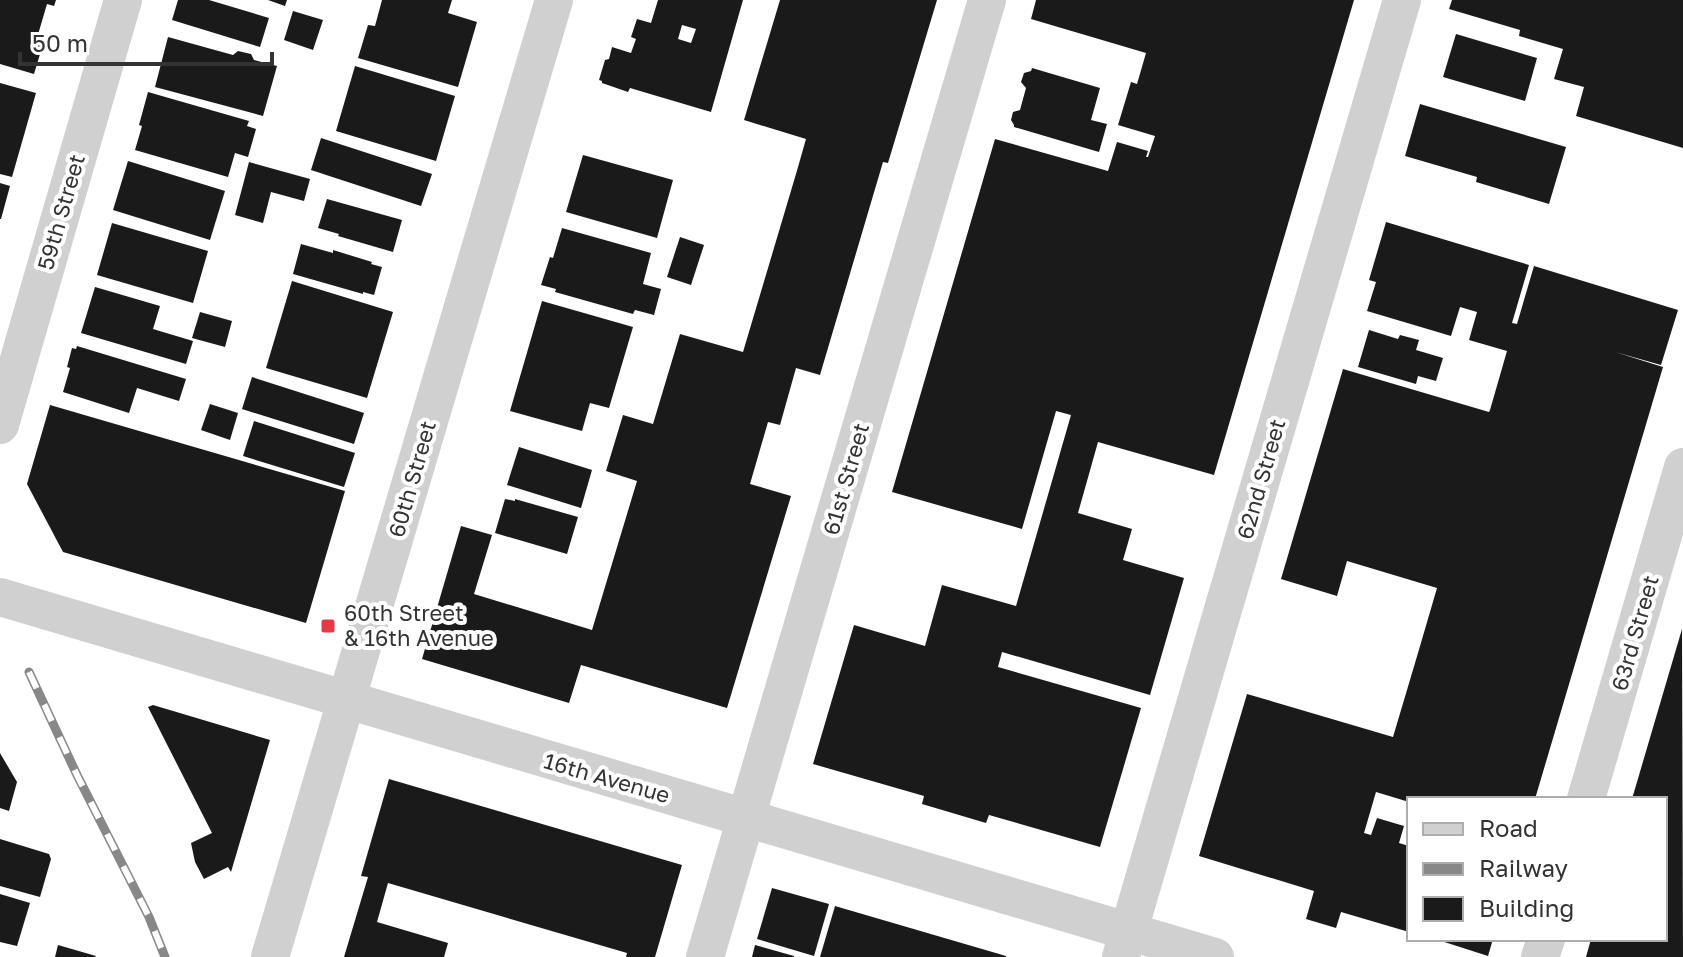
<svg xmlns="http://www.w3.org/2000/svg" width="1683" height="957" font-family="'Golos Text',sans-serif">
<rect width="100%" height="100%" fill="#fff"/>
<!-- building -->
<g fill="#1a1a1a" fill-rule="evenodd">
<polygon points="0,0 56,0 54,6 47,4 37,38 44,41 34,74 0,64"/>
<polygon points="178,0 209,0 269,18 260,47 172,20"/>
<polygon points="268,0 287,0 285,6"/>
<polygon points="382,0 452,0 448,13 477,22 458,87 358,58 368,25 375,26"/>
<path d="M658,0H743L711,112L630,88L628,92L602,83V81L599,80L605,60L609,59L612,47L631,53L636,39L631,37L637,19L651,23ZM682,25L696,29L691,43L678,39Z"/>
<polygon points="780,0 937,0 888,163 883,162 820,375 796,368 780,425 768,422 750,484 791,496 727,708 581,665 569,703 422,659 461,526 492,535 474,594 592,630 637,481 606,471 623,415 653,424 680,334 743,352 796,174 806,139 744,120"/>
<polygon points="1036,0 1354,0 1214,475 1098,442 1078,513 1132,529 1123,560 1184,578 1150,695 1002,652 998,667 1141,708 1100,847 989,815 986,823 922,804 924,796 813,764 854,625 925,646 942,585 1016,606 1071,415 1056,411 1022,529 892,492 995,139 1108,171 1117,142 1148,151 1146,157 1148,157 1155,136 1118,125 1131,82 1137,84 1146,53 1031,19"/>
<polygon points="1452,0 1683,0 1683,148 1576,116 1584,87 1554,79 1563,49 1519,36 1520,30 1449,9"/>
<polygon points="293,11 323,20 313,50 284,40"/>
<polygon points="1456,34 1537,58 1525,101 1443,77"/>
<polygon points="168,37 233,55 238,51 251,54 254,60 277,66 263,116 155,87"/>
<polygon points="355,66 455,96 436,161 336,131"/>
<polygon points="1032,68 1100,88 1091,120 1107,124 1099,152 1014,127 1014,125 1011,120 1013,112 1020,110 1026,88 1021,82 1024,73 1031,71"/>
<polygon points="0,83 36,93 12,177 0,174"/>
<polygon points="148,92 249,121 247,126 256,129 248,157 235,153 228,177 135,150 142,126 139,125"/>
<polygon points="1420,104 1566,147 1549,204 1476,182 1477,177 1405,156"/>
<polygon points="321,138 432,174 421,206 311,170"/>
<polygon points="583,155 673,180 657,238 566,212"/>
<polygon points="128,161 225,191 210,240 113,210"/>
<polygon points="249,162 310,179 304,201 271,192 263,223 235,215"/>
<polygon points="0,183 10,186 1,219 0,219"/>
<polygon points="327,199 402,220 393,252 338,236 339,234 318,228"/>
<polygon points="1386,222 1529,265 1512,323 1517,324 1534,266 1678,310 1661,365 1615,352 1663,367 1535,799 1409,799 1409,802 1376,792 1364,833 1371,835 1377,818 1404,826 1399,843 1409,846 1409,932 1341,912 1336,928 1306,919 1314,891 1199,856 1247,694 1393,737 1418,653 1437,588 1347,561 1337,596 1281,579 1343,369 1489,412 1490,410 1507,351 1469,340 1477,312 1460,307 1451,336 1367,311 1376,282 1369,280"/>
<polygon points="112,223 208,251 193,303 97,275"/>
<polygon points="562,228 651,253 643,284 661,289 654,315 635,310 633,314 555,292 556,289 541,285 550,257 553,258"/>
<polygon points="680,237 704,245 691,285 667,277"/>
<polygon points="301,244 333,253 333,250 372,262 371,264 382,267 374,295 363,292 363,294 293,274"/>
<polygon points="292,281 393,312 367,398 266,368"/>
<polygon points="95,287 160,306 153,329 193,341 186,364 81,333"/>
<polygon points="542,301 633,327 609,408 590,403 582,431 510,411"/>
<polygon points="200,312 232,321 225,347 192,338"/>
<polygon points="1369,330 1398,339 1400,335 1419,340 1416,350 1443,358 1436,381 1418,376 1416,384 1358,367"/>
<polygon points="77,346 186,379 179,401 137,388 129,413 63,392 70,368 67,367 72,348 76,349"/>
<polygon points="252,377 364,413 354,444 242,409"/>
<polygon points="210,404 238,413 230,440 201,430"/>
<polygon points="50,405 345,491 306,623 63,552 27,484"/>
<polygon points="254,421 355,453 344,487 243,456"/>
<polygon points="519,447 592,470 581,508 507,485"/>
<polygon points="505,499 515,501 515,499 578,517 567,554 495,533"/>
<polygon points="1682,629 1683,957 1586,957 1591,939 1665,939 1665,799 1632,799"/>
<polygon points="153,705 270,740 231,872 228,867 204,879 195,862 191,843 212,833 148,707"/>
<polygon points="0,753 17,782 9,811 0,808"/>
<polygon points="389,779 682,865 655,957 626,957 627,953 388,883 377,922 448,943 444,957 344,957 368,877 361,876"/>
<polygon points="0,839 49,854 51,859 40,897 0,886"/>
<polygon points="772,888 829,904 814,956 757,939"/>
<polygon points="0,894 30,903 17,946 0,942"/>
<polygon points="835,906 1006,956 1006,957 820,957"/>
<polygon points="1435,939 1493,939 1488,956"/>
<polygon points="58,945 96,956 95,957 55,957"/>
<polygon points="755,945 794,956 794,957 752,957"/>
</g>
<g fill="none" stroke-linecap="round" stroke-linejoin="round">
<!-- minor -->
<g stroke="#d0d0d0" stroke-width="38">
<polyline points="0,425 123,0"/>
<polyline points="0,597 1215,957"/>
<polyline points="1586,799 1683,467"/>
<polyline points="270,957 554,0"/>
<polyline points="705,957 987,0"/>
<polyline points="1121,957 1402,0"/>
<polyline points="1540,957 1546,939"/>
</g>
<!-- rail casing -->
<g stroke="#888" stroke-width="9">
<polyline id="rail" points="29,672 77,775 149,917 165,957"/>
</g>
<!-- rail -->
<use href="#rail" stroke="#fff" stroke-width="6" stroke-dasharray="18" stroke-linecap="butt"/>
</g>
<!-- markers -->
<rect fill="#e63946" stroke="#fff" stroke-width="3" x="320" y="618" width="16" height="16" rx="4"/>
<g text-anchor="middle" stroke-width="8" stroke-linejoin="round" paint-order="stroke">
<!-- street labels -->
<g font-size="22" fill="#333" stroke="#fff">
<text transform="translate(61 212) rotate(-74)" y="8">59th Street</text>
<text transform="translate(412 479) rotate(-74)" y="8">60th Street</text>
<text transform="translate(846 479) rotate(-74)" y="8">61st Street</text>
<text transform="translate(1261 479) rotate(-74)" y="8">62nd Street</text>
<text transform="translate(1635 633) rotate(-74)" y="8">63rd Street</text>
<text transform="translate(607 778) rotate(16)" y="8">16th Avenue</text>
</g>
<!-- poi labels -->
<g font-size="22" fill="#333" stroke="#fff" text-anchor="start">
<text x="344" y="621">60th Street<tspan x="344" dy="25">&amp; 16th Avenue</tspan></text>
</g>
</g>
<!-- legend -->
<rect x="1407" y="797" width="260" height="144" fill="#ffffff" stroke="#adadad" stroke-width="2"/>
<rect x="1423" y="823" width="40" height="12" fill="#d0d0d0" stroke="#adadad" stroke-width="2"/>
<text x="1479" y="837" font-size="24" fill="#333333">Road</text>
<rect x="1423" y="863" width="40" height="12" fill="#888888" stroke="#adadad" stroke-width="2"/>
<text x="1479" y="877" font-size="24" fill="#333333">Railway</text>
<rect x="1423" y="897" width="40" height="24" fill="#1a1a1a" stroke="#adadad" stroke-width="2"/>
<text x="1479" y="917" font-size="24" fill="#333333">Building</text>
<!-- scale -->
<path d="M20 52v12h252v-12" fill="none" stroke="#333333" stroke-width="4"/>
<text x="32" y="52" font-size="24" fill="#333333" stroke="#ffffff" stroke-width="6" paint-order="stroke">50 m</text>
</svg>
